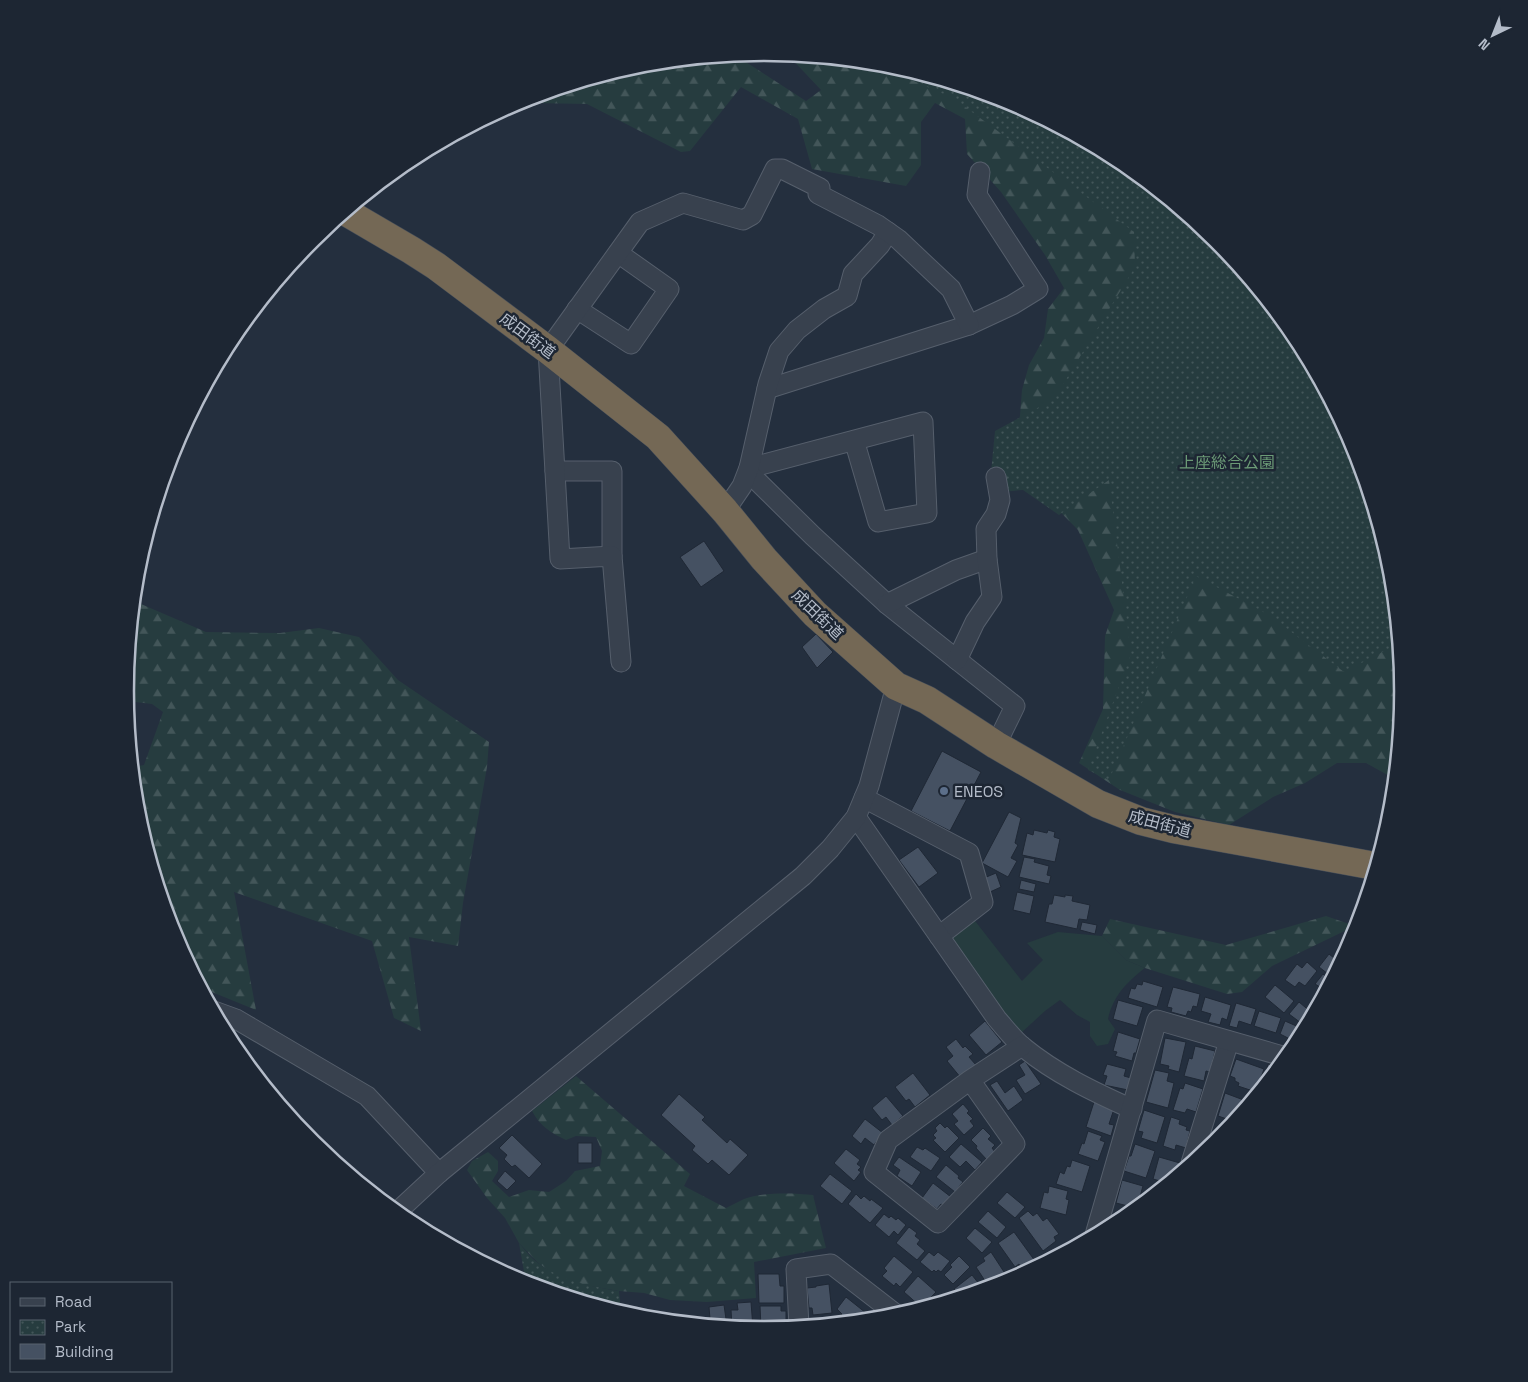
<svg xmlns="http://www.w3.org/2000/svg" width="1528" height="1382" font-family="'Space Grotesk','Noto Sans JP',sans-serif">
<defs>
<pattern id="forest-firs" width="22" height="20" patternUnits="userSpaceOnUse" patternTransform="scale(1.25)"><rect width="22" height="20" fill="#263c3f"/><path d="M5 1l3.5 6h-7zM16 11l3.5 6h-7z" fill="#435659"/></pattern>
<pattern id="park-dots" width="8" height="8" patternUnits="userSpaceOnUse" patternTransform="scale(1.25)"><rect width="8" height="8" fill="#263c3f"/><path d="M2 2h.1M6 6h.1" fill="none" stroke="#435659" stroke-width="1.8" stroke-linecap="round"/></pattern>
</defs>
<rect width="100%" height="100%" fill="#242f3e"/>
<!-- grass -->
<path fill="#263c3f" d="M972,917L1022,981L1043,960L1027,943L1058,932L1102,936L1126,960L1145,968C1127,982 1113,996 1108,1019L1115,1029L1108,1044L1097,1046L1090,1036V1022L1077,1015L1060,1000L1045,1011L1020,1034L948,936Z"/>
<!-- forest -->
<g fill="url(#forest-firs)">
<polygon points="735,55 806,101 821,90 788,55 889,65 972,90 1161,232 1396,621 1402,691 1394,777 1393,778 1366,763 1337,763 1305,783 1273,797 1229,825 1175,812 1120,790 1079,763 1103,709 1105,636 1114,610 1078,530 1023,474 1018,440 1022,390 1029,365 1044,338 1048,309 1064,288 1045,255 1001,192 967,154 965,119 935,103 921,122 921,165 906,186 812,169 798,119 741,87 690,151 681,152 587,104 532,103 535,96 640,65"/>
<polygon points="134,601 206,632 280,633 319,628 359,637 398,680 489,742 487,767 463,903 458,946 409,937 421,1031 394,1018 372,941 234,892 256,1010 202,988 174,935 138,815 133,767 144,765 163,712 152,704 127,701 126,691"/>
<polygon points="1326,916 1355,926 1272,966 1242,992 1227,994 1145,968 1126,960 1102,936 1110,919 1226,945"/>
<path d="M576,1076L690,1174L684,1186L726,1208C732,1205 738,1202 744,1199C763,1192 793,1193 813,1195L826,1248L754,1262L756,1298L707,1302L670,1300L644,1293L619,1291L578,1284L556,1276L537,1262L519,1243L505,1218L487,1198L467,1170L472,1161L488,1152L498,1161V1171L492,1181L509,1197L529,1190L549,1192L566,1181L575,1171L600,1166L602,1151L596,1137L576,1136L566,1140C551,1133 540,1126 532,1111Z"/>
</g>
<!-- park -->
<g fill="url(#park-dots)">
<polygon points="872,63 889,65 1009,101 1119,160 1216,240 1295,337 1354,447 1390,567 1398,644 1344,672 1269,615 1196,576 1109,780 1088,770 1131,654 1109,480 1059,515 1023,490 989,493 995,431 1054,399 1135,267 1134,232 953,98"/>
<path d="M519,1243C525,1250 531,1258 538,1263C563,1282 590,1286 619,1291L621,1312L526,1283Z"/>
</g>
<!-- building -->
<g fill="#455162" stroke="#1f2835">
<polygon points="704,541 724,571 701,587 680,557"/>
<polygon points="816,634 833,652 817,668 802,647"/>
<polygon points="942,751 981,772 950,831 911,811"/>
<polygon points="1009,812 1021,818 1015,843 1018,845 1011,858 1017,861 1008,877 982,863"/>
<polygon points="1034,830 1047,833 1048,830 1055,832 1054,837 1060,839 1055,862 1022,855 1027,833 1033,835"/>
<polygon points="918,847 938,873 919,887 899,860"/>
<polygon points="1024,857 1035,859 1034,862 1049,866 1047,875 1051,876 1049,884 1019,877"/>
<polygon points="996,873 1001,887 990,892 984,878"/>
<polygon points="1021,880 1036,884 1034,892 1019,889"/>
<polygon points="1017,892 1034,896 1030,914 1013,910"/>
<polygon points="1054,895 1065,897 1065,895 1073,896 1072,901 1090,905 1087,920 1079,919 1077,929 1045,922 1049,904 1052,904"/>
<polygon points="1082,922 1097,925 1095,934 1080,930"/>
<polygon points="1349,936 1352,938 1343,956 1337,952"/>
<polygon points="1329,954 1339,962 1332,977 1319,967"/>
<polygon points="1307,962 1317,971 1305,986 1299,982 1295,987 1285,980 1297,964 1302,968"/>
<polygon points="1323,974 1330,980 1326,984 1327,985 1322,996 1316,991 1320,987 1315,984"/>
<polygon points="1143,981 1163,987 1157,1007 1128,998 1131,988 1135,989 1137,984 1142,985"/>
<polygon points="1275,985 1294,1001 1284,1013 1265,997"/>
<polygon points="1173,987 1200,994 1197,1007 1193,1006 1191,1012 1188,1011 1186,1016 1171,1012 1172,1008 1167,1007"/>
<polygon points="1205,997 1231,1005 1227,1020 1222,1018 1220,1025 1208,1022 1211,1014 1201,1011"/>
<polygon points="1118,1000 1143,1007 1137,1026 1113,1019"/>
<polygon points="1299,1002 1312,1013 1305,1026 1289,1014"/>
<polygon points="1236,1003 1256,1009 1251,1025 1239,1021 1237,1028 1229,1026"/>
<polygon points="1259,1011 1281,1018 1276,1033 1254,1026"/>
<polygon points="985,1021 1002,1042 986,1055 969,1035"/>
<polygon points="1285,1021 1301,1028 1300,1031 1302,1032 1294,1047 1285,1043 1288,1038 1280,1034"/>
<polygon points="1118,1032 1140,1039 1136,1053 1134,1053 1132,1061 1115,1056 1117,1052 1113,1051"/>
<polygon points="1165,1038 1186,1042 1179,1072 1168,1069 1169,1066 1160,1064"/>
<polygon points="956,1039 963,1048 965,1046 973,1054 969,1057 976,1065 961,1078 947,1061 953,1056 946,1047"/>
<polygon points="1195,1046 1215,1051 1210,1072 1206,1071 1204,1081 1184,1076 1189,1058 1192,1059"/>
<polygon points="1236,1059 1264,1069 1256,1092 1238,1086 1239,1083 1235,1081 1235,1078 1230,1076"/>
<polygon points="1025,1061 1041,1084 1025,1094 1016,1080 1025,1075 1019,1065"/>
<polygon points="1107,1064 1126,1069 1124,1076 1131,1078 1128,1090 1104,1085 1107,1076 1103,1075"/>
<polygon points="1268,1064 1278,1067 1262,1086"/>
<polygon points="1155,1070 1169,1073 1167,1081 1174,1083 1168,1108 1146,1102"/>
<polygon points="913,1073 930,1095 915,1107 909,1099 906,1101 895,1087"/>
<polygon points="997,1081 1005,1093 1014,1086 1023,1100 1008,1111 990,1085"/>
<polygon points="1185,1083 1203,1089 1196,1112 1187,1109 1185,1113 1173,1110 1180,1088 1183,1089"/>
<polygon points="1225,1093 1249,1102 1233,1121 1218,1116"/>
<polygon points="679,1094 705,1117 702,1120 727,1143 730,1139 748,1155 729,1175 712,1160 708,1164 692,1150 695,1146 661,1115"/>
<polygon points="886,1096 903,1116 892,1125 886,1117 882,1120 872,1108"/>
<polygon points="1094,1102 1114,1109 1109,1124 1114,1125 1111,1136 1086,1127"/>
<polygon points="963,1104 969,1111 967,1113 973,1119 970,1121 974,1126 964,1135 954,1124 958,1121 952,1114"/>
<polygon points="1144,1110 1165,1117 1157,1143 1141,1138 1143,1132 1138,1131"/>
<polygon points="1171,1117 1180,1120 1179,1124 1187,1127 1186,1130 1190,1131 1186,1148 1176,1145 1175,1150 1163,1146"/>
<polygon points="865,1119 883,1133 874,1145 865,1138 861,1144 852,1136"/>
<polygon points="940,1123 945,1128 947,1126 959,1138 945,1152 933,1140 936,1138 933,1135 937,1131 935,1128"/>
<polygon points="983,1128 991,1136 988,1139 995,1145 992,1148 995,1152 987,1160 976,1148 977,1146 971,1140"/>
<polygon points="1088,1131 1102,1136 1100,1140 1105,1142 1098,1161 1078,1154 1082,1143 1084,1144"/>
<polygon points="512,1135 542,1164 529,1178 515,1165 512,1167 504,1159 507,1155 499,1148"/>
<rect x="578" y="1143" width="14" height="20"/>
<polygon points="961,1144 982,1162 975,1170 966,1161 960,1167 949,1157"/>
<polygon points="1135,1144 1155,1151 1146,1178 1124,1171 1129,1156 1131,1156"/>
<polygon points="917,1147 923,1150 925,1148 940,1158 931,1171 910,1157"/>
<polygon points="846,1149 860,1160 857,1164 861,1167 858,1170 861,1172 854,1181 834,1163"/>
<polygon points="899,1157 921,1172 912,1186 897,1176 900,1170 893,1165"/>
<polygon points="1159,1157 1180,1163 1177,1174 1167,1183 1153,1179"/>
<polygon points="1072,1160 1090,1166 1082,1192 1056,1184 1060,1172 1064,1174 1067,1166 1070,1167"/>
<polygon points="946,1165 959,1176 958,1178 963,1182 955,1192 936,1177"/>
<polygon points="505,1171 516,1181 507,1190 497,1181"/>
<polygon points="830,1174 852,1191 842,1204 820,1186"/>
<polygon points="1122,1180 1143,1186 1137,1207 1131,1212 1127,1211 1128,1206 1116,1203"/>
<polygon points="933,1183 951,1197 944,1206 941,1204 937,1209 922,1198"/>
<polygon points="1049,1186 1068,1191 1066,1199 1069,1200 1066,1215 1040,1208 1044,1192 1048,1193"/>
<polygon points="1150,1189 1157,1191 1147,1198"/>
<polygon points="1007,1192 1025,1207 1015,1218 997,1203"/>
<polygon points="856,1194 861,1199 864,1196 870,1201 871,1199 883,1208 870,1223 848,1204"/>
<polygon points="988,1211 1006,1227 997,1238 978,1222"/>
<polygon points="1028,1211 1033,1216 1037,1213 1043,1221 1047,1218 1059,1234 1054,1237 1056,1241 1043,1251 1019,1218"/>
<polygon points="884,1214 889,1218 891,1216 896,1220 898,1218 906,1225 898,1235 894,1231 889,1237 875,1225"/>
<polygon points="1113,1216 1120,1218 1120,1221 1110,1227"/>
<polygon points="909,1227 917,1233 915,1236 920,1240 917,1244 925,1251 917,1260 896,1243"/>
<polygon points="975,1228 992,1242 982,1253 966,1238"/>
<polygon points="1014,1232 1035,1261 1023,1270 1019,1264 1015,1267 998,1243"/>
<polygon points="929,1252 934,1256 938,1252 950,1261 941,1272 938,1270 936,1272 934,1270 932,1272 920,1262"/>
<polygon points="991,1252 1006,1275 999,1279 1001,1282 989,1287 976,1267 985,1261 983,1258"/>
<polygon points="894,1256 913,1272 900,1287 896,1283 894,1286 882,1276 887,1271 884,1268"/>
<polygon points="959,1256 970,1267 953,1284 944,1275 952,1267 950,1265"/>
<polygon points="758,1274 779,1274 780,1286 784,1286 784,1303 759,1303"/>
<polygon points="972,1275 983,1289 960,1296 954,1289"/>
<polygon points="918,1276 936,1292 921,1307 904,1292"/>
<polygon points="829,1284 832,1313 813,1315 812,1308 809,1308 807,1288 816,1287 816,1286"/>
<polygon points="947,1292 954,1298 938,1302"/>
<polygon points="846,1297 866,1313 860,1320 840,1322 837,1319 842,1314 837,1309"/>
<polygon points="751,1302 753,1328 732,1326 731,1310 738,1310 737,1303"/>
<polygon points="724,1305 727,1326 704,1324 704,1320 710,1319 709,1307"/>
<polygon points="760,1306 781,1306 781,1311 786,1311 786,1327 765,1329 765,1327 761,1327"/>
</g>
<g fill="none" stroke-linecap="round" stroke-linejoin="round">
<!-- minor casing -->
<g stroke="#565f6c" stroke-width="21">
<g id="minor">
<polyline points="577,309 631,344 669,289 618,253"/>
<polyline points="767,389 969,325 1012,305 1038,289 977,195 980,172"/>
<polyline points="749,468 923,422 927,513 878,522 854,440"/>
<polyline points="555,471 612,471 612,556"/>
<polyline points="748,472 813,536 887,604 1015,706 996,745"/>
<polyline points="725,511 742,486 749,468 768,384 779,351 797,330 824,309 847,296 853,274 880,245 888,232"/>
<polyline points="887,604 956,570 987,559"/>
<polyline points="957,660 975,622 992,597 987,559 986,529 996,514 1000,500 996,477"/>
<polyline points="621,662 612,556 560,559 548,350 640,222 683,203 743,220 752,215 775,169 782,169 820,188 818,194 878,225 898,239 951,289 969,325"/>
<polyline points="864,798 969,853 983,902 939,936"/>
<path d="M856,817L997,1019C1005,1028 1014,1040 1023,1047C1056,1074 1094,1092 1132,1109"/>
<polyline points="214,1011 236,1019 367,1096 439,1173"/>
<polyline points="970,1080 1015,1144 938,1223 874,1172 888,1140 970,1080 1022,1046"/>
<polyline points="1191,1163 1229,1041"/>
<polyline points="397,1212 439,1173 803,876 830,849 856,817 869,786 896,686"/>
<polyline points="1095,1235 1157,1020 1286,1057"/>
<polyline points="799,1326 796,1269 831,1264 897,1315"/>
</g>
</g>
<!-- highway casing -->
<g stroke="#434c59" stroke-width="29">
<polyline id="highway" points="346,212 411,250 436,266 548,350 658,437 725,511 764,559 815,614 896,686 927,700 996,745 1098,804 1141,821 1173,829 1375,866"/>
</g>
<!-- minor -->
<use href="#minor" stroke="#38414e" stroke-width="19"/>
<!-- highway -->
<use href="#highway" stroke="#746855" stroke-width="28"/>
</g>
<!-- markers -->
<circle fill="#5c6f8a" stroke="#1d2633" stroke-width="2" cx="944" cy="791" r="5"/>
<g text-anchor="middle" stroke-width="5" stroke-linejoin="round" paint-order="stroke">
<!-- street labels -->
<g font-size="16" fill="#b4bcc9" stroke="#1d2633">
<text transform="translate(528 335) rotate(37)" y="6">成田街道</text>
<text transform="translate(818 614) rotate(44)" y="6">成田街道</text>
<text transform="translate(1160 823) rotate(15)" y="6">成田街道</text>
</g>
<!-- park labels -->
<g font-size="16" fill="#6b9a76" stroke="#1d2633">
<text x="1227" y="468">上座総合公園</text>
</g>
<!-- poi labels -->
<g font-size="16" fill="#b4bcc9" stroke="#1d2633" text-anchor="start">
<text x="954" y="797">ENEOS</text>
</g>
</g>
<!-- crop -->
<path d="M0 0H1528V1382H0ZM134 691a630 630 0 1 1 1260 0a630 630 0 1 1-1260 0Z" fill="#1d2633" fill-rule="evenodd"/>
<path fill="none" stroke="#b4bcc9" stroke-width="2.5" d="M134 691a630 630 0 1 1 1260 0a630 630 0 1 1-1260 0Z"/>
<!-- legend -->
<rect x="10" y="1282" width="162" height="90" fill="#1d2633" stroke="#59626f"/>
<rect x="20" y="1298" width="25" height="8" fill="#38414e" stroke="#59626f"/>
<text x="55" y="1307" font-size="15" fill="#b4bcc9">Road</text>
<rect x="20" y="1320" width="25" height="15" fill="url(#park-dots)" stroke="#59626f"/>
<text x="55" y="1332" font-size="15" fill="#b4bcc9">Park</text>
<rect x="20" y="1344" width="25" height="15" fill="#455162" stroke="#59626f"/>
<text x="55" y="1357" font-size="15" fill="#b4bcc9">Building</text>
<!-- north arrow -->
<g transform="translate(1493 35) rotate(223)" stroke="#1d2633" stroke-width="4" paint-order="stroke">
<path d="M0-4L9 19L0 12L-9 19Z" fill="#b4bcc9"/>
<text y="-8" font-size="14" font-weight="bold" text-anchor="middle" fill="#b4bcc9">N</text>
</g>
</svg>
